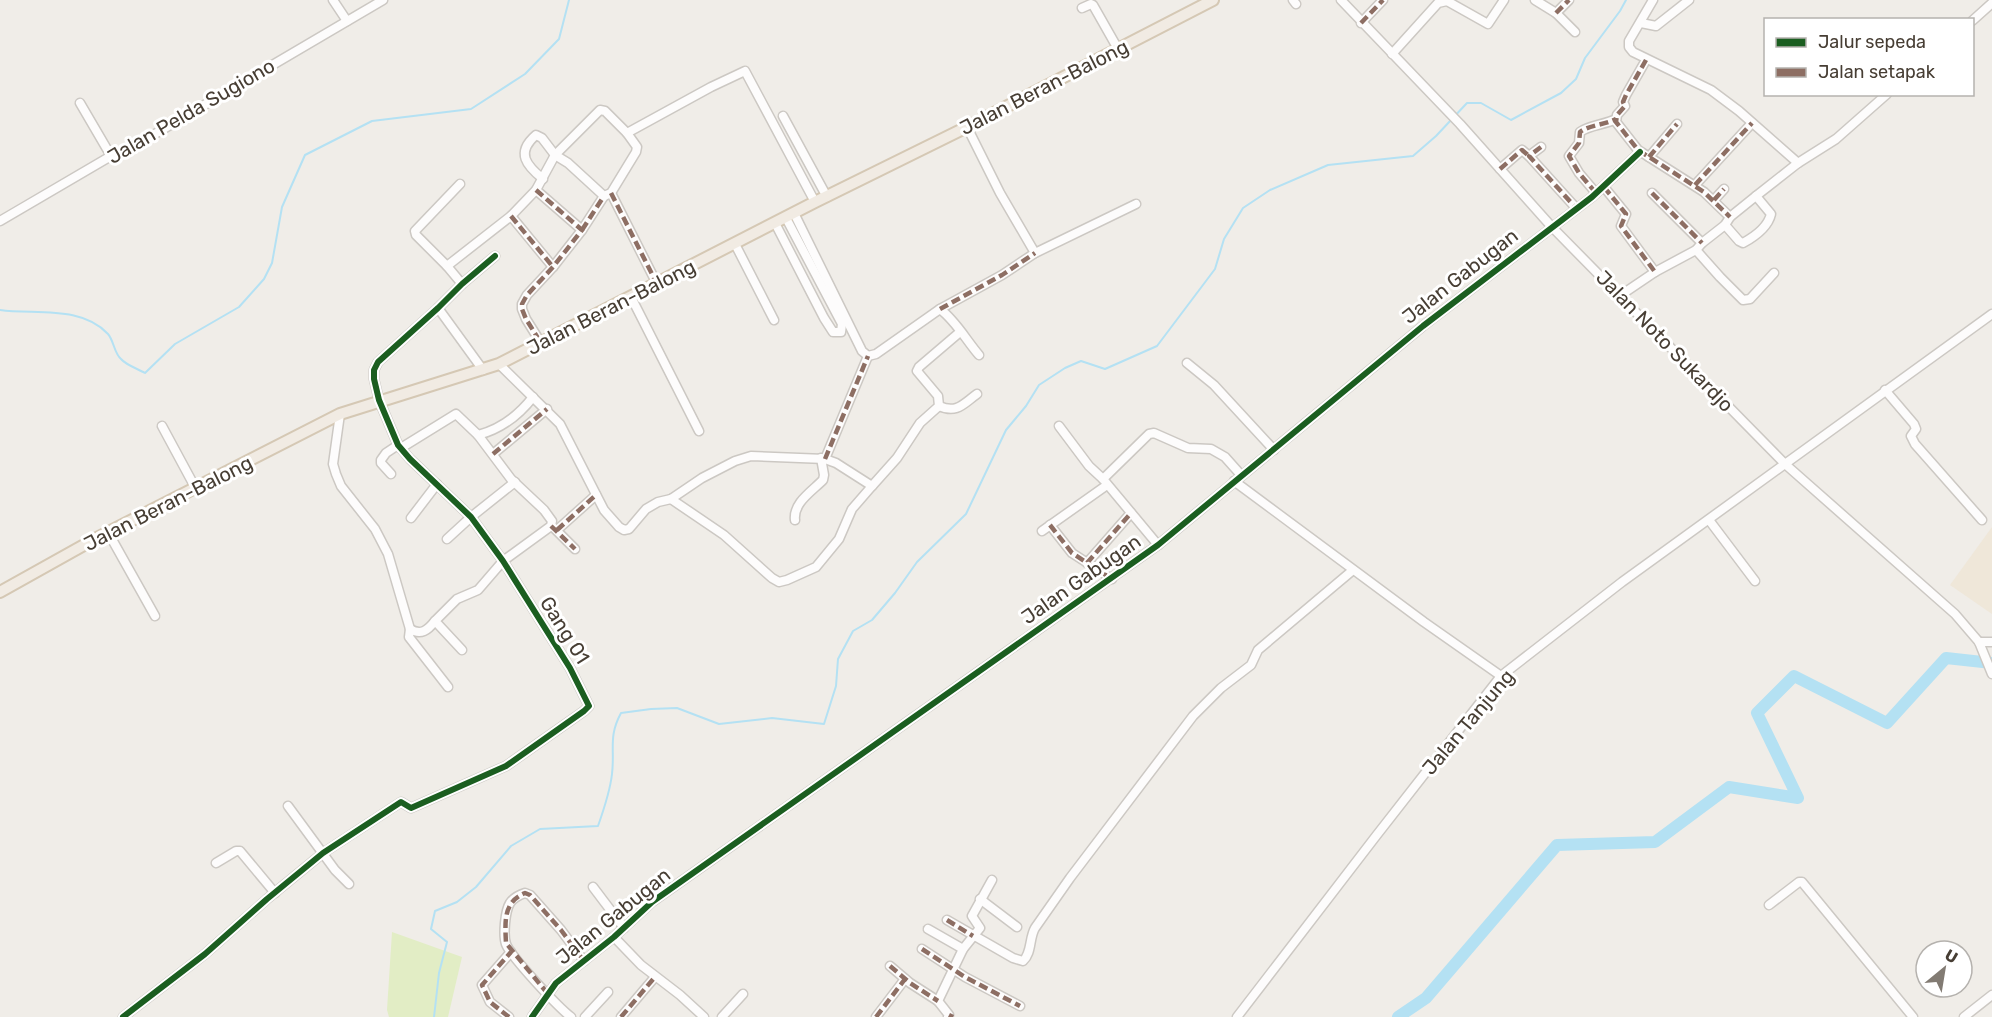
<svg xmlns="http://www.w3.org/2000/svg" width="1992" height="1017" viewBox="0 0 1992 1017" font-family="Rubik,sans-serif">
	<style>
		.education { fill: #efe7d9 }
		.green { fill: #e2edc5 }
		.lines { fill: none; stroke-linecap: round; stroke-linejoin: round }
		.stream { stroke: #b4e1f3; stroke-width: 2 }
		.river { stroke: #b4e1f3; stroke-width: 12 }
		.minor-casing { stroke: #ccc8c3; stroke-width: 11 }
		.major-casing { stroke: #d5c8b4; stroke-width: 14 }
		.minor { stroke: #fdfcfc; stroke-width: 8 }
		.major { stroke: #f1ebe3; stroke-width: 10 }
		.quiet { stroke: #8d6e63; stroke-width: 4.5; stroke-dasharray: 9 4.5; stroke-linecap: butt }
		.cycleway-casing { stroke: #fff; stroke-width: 10 }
		.cycleway { stroke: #1b5e20; stroke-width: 6 }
		.labels { text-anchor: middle; stroke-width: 6; stroke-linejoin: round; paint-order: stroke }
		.street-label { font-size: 20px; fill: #473e34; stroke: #fff }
	</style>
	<rect width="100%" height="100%" fill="#f0ede8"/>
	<path class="education" d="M 1992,527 L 1992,614 L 1950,585 Z"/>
	<path class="green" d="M 392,932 L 462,957 L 448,1017 L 389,1017 L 387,1010 Z"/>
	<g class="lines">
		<g class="stream">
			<path d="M 0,310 C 35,315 81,305 108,334 C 114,341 114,353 121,359 C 126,365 138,369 145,373 L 175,344 L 239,307 L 264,279 L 272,263 L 282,207 L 305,155 L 372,121 L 471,109 L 525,74 L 559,39 L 569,0"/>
			<path d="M 434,1017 L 439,973 L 447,942 L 431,929 L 435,911 L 457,902 L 476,887 L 511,846 L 540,829 L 598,826 C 604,809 610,792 612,774 C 615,749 608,737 621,713 L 651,709 L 677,708 L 719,724 L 772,718 L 824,724 L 836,686 L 838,659 L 853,631 L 872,620 L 895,593 L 917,562 L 966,514 L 1006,430 L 1026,406 L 1039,385 L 1065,368 L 1081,361 L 1105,369 L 1157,346 L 1215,269 L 1224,239 L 1243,208 L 1270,190 L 1328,165 L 1413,156 L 1436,136 L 1467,103 L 1481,103 L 1511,120 L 1561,93 L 1576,79 L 1585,58 L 1620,11 L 1626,0"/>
		</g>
		<path class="river" d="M 1398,1017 L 1426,998 L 1557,845 L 1655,842 L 1729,787 L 1798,798 L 1757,713 L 1794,676 L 1887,723 L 1946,658 L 1992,663"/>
		<g class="minor-casing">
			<g id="minor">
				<path d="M 333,0 L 347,21"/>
				<path d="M 1293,0 L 1296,4"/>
				<path d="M 1341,0 L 1460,124 L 1551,226 L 1785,464 L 1955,614 L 1979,642 L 1992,674"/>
				<path d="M 1535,0 L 1556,13 L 1575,32"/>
				<path d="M 1653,0 L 1629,41 L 1629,47 L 1633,52 L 1711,90 L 1739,111 L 1798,163"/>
				<path d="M 1082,8 L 1091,4 L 1093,5 L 1118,49"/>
				<path d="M 1556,13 L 1569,0"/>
				<path d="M 1972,21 L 1992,3"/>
				<path d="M 1361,23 L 1383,0"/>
				<path d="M 1641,23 L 1656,26 L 1689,0"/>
				<path d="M 1392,54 L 1438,3 L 1447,1 L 1488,24 L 1504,0"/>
				<path d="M 1646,60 L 1626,95 L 1623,102 L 1625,106 L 1617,115 L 1616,122 L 1638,150 L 1704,192 L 1730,217"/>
				<path d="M 80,103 L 111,156"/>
				<path d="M 783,116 L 827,197"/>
				<path d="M 967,127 L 1000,193 L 1035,253 L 1136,204"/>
				<path d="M 1541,147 L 1529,156 L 1576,208"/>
				<path d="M 1649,157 L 1677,124"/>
				<path d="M 1500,169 L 1522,150 L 1529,156"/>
				<path d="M 543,179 C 527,166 515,153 536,135 L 542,138 L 555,155 L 568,163 L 604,196 L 611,193 L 636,152 L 637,147 L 627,133"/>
				<path d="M 1695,185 L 1752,123"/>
				<path d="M 1604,187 L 1626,214 L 1621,226 L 1655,272"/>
				<path d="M 536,190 L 582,230 L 553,267 L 527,295 L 522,304 L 522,309 L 526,319 L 541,343"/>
				<path d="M 611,193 L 657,284"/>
				<path d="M 1596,193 L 1579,173 L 1569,156 L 1579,143 L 1580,132 C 1589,125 1604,125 1616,119"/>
				<path d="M 1652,193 L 1702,243"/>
				<path d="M 1714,200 L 1724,189"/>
				<path d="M 794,213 L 862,351 L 868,356"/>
				<path d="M 511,216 L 553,267"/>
				<path d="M 0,221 L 111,156 L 143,141 L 383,0"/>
				<path d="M 775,223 L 824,318 L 833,332 L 841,332 L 842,324 L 786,218"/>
				<path d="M 1725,225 L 1739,241 L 1743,243 C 1754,237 1768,227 1771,214 L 1756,196"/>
				<path d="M 582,230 L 604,196"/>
				<path d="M 735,244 L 774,320"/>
				<path d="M 1696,250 L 1720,277 L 1743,300 L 1750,299 L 1774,273"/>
				<path d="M 447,266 L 416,235 L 415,231 L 460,184"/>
				<path d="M 462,284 L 447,266 L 511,216 L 536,190 L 555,155 L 600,110 L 605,111 L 627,133 L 711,87 L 745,71 L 815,202"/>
				<path d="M 1621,295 L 1655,272 L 1696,250 L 1702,243 L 1725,225 L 1730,217 L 1756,196 L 1798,163 L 1836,139 L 1887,94"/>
				<path d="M 631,297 L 699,431"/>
				<path d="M 438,308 L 483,370"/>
				<path d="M 940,309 L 1002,275 L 1035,253"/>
				<path d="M 868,356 L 876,354 L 940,309 C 956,321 966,340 979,355"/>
				<path d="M 1187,363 L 1214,385 L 1274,450"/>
				<path d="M 499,364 L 560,424 L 604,510 L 619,527 L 624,530 L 629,529 L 646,509 L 658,502 L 671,499 L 702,478 L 735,461 L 751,456 L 825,459 L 836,463 L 872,486 L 897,458 L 920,423 L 939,406 L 938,396 L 917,371 L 919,367 L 960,332"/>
				<path d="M 1885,390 L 1914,424 L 1916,429 L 1911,436 L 1915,444 L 1982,520"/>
				<path d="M 939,406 C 957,414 963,404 977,394"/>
				<path d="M 340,414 L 333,464 L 336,474 L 341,486 L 375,529 L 388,554 L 410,629 L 409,637 L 448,687"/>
				<path d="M 162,426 L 196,489"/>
				<path d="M 1059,426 L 1089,466 L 1103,479"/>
				<path d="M 401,448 L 456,414 L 478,435 C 501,429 519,415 533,397"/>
				<path d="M 493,454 L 547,409"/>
				<path d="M 825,459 L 868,356"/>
				<path d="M 391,474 L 381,463 L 381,460 L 386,453 L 398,445"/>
				<path d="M 1234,481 L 1424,622 L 1501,676"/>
				<path d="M 671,499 L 724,535 L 772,578 L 779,582 L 787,580 L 816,567 L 839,539 L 852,509 L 872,486"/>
				<path d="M 411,518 L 437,484"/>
				<path d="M 795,520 C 793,503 811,492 823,480 L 824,475 L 821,458"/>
				<path d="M 1709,520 L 1755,581"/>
				<path d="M 1050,525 L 1072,553 L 1112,579"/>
				<path d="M 554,528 L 575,549"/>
				<path d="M 557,530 L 596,495"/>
				<path d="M 1042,531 L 1107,485"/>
				<path d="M 109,534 L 155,616"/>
				<path d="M 447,539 L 471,517 L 515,482"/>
				<path d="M 1158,545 L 1103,479 L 1149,434 L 1154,433 L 1188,448 L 1211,449 L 1225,457 L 1241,475"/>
				<path d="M 1087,563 L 1131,513"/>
				<path d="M 410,629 C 421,636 428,630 435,621"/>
				<path d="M 1979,642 L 1992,642"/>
				<path d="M 462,650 L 435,621 L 457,599 L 478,590 L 503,561 L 551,526 L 552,521 L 544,510 L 511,479 L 478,435"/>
				<path d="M 288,806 L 335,870 L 349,884"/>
				<path d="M 216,863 L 236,851 L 240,851 L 275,893"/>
				<path d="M 593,887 L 624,928"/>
				<path d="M 980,899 L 1017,927"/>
				<path d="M 1769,905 L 1799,882 L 1802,882 L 1913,1017"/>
				<path d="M 947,920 L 1013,958 L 1023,961 C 1032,953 1029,938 1035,928 L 1070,878 L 1193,716 L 1221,688 L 1251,665 L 1258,650 L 1353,570"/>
				<path d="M 928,929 L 963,949"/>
				<path d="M 614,937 L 641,965 L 680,995 L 704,1017"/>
				<path d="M 922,949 L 965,977 L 1020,1006"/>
				<path d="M 890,966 L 910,983 L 938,1001"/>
				<path d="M 123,1017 L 205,954 L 267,899 L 323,853 L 401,802 L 411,808 L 506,766 L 584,711 L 589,706 L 570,668 L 503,561 L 471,517 L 410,459 L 398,445 L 379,400 L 374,379 L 374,370 L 378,362 L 438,308 L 462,284 L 495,256"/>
				<path d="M 509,1017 L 490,1002 L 482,985 L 511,952"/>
				<path d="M 532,1017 L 556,983 L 614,937 L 652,902 L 1158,545 L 1423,326 L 1592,197 L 1640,152"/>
				<path d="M 571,1017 C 558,1007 511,957 506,944 C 503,935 505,911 510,903 C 514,897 519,895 525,893 L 530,895 L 561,930 L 584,961"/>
				<path d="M 585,1017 L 608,992"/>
				<path d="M 621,1017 L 655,977"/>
				<path d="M 722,1017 L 743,994"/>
				<path d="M 876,1017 L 905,979"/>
				<path d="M 948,1017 L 949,1015 L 938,1001 L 963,949 L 980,928 L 972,916 L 992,880"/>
				<path d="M 1237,1017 L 1376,836 L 1501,676 L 1622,582 L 1992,314"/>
				<path d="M 1964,1017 L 1992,995"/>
			</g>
		</g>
		<g class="major-casing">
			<path id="major" d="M 0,592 L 93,540 L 340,414 L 499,364 L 815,202 L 967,127 L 1213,0"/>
		</g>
		<use href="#minor" class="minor"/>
		<use href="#major" class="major"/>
		<g class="quiet">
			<path d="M 1556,13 L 1569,0"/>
			<path d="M 1361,23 L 1383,0"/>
			<path d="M 1646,60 L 1626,95 L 1623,102 L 1625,106 L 1617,115 L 1616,122 L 1638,150 L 1704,192 L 1730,217"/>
			<path d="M 1541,147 L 1529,156 L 1576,208"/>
			<path d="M 1649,157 L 1677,124"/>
			<path d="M 1500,169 L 1522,150 L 1529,156"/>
			<path d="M 1695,185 L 1752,123"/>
			<path d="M 1604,187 L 1626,214 L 1621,226 L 1655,272"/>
			<path d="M 536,190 L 582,230 L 553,267 L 527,295 L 522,304 L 522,309 L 526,319 L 541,343"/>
			<path d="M 611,193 L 657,284"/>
			<path d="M 1596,193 L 1579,173 L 1569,156 L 1579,143 L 1580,132 C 1589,125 1604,125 1616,119"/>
			<path d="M 1652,193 L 1702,243"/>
			<path d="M 1714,200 L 1724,189"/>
			<path d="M 511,216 L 553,267"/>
			<path d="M 582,230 L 604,196"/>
			<path d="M 940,309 L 1002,275 L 1035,253"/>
			<path d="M 493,454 L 547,409"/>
			<path d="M 825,459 L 868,356"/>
			<path d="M 1050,525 L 1072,553 L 1112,579"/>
			<path d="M 551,526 L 575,549"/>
			<path d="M 557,530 L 596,495"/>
			<path d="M 1087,563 L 1131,513"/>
			<path d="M 947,920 L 973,936"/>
			<path d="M 922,949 L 965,977 L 1020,1006"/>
			<path d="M 890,966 L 910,983 L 938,1001"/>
			<path d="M 548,994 L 506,943 C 505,922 503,902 525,893 L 530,895 L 561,930 L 584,961"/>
			<path d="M 949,1015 L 953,1017"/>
			<path d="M 509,1017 L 490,1002 L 482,985 L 511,952"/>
			<path d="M 621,1017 L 655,977"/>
			<path d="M 876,1017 L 905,979"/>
		</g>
		<g class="cycleway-casing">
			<g id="cycleway">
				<path d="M 123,1017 L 205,954 L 267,899 L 323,853 L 401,802 L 411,808 L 506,766 L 584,711 L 589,706 L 570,668 L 503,561 L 471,517 L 410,459 L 398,445 L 379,400 L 374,379 L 374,370 L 378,362 L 438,308 L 462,284 L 495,256"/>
				<path d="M 532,1017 L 556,983 L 614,937 L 652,902 L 1158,545 L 1423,326 L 1592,197 L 1640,152"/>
			</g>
		</g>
		<use href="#cycleway" class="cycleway"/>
	</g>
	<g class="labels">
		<g class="street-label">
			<text transform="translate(1044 87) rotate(-27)" y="7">Jalan Beran-Balong</text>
			<text transform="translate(191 111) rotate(-30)" y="7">Jalan Pelda Sugiono</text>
			<text transform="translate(1460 276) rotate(-38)" y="7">Jalan Gabugan</text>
			<text transform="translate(611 307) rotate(-27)" y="7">Jalan Beran-Balong</text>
			<text transform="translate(1665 341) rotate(46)" y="7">Jalan Noto Sukardjo</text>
			<text transform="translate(168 503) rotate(-27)" y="7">Jalan Beran-Balong</text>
			<text transform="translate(1081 579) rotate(-35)" y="7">Jalan Gabugan</text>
			<text transform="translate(565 630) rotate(58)" y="7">Gang 01</text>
			<text transform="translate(1468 722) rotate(-50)" y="7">Jalan Tanjung</text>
			<text transform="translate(613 916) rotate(-39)" y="7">Jalan Gabugan</text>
		</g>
	</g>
	<rect x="1764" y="18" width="210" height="78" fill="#ffffff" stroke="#b5b2ae" stroke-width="1.5"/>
	<rect x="1776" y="38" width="30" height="9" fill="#1b5e20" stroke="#b5b2ae" stroke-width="1.5"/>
	<text x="1818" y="48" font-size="18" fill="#473e34">Jalur sepeda</text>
	<rect x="1776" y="68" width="30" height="9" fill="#8d6e63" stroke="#b5b2ae" stroke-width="1.5"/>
	<text x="1818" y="78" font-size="18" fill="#473e34">Jalan setapak</text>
	<g transform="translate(1944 969) rotate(30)"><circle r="28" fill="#ffffff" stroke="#b5b2ae" stroke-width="1.5"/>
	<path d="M0-4.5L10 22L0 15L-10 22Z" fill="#827b73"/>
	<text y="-9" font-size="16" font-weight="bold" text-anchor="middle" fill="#473e34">U</text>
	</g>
</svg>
